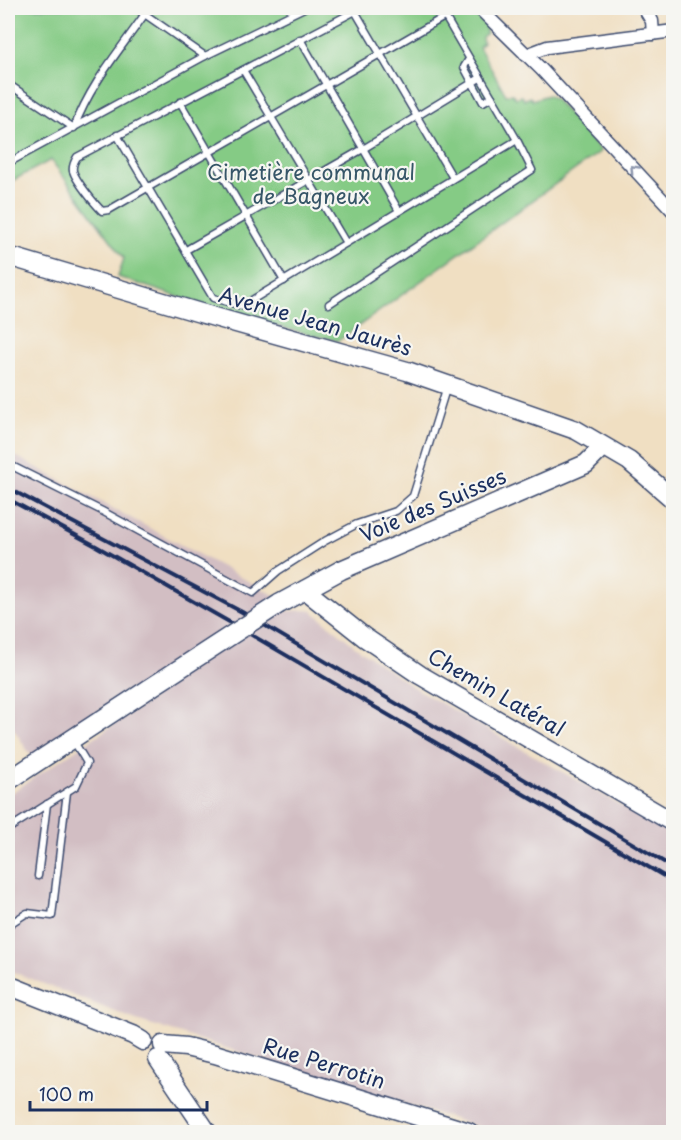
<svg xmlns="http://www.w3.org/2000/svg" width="681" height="1140" viewBox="0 0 681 1140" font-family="'Playpen Sans',sans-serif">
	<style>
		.industrial { fill: #d2bec3 }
		.green { fill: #85cb85; stroke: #507d72; stroke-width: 1.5 }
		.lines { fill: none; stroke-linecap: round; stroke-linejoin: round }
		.lane-casing { stroke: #3b496d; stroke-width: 9 }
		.street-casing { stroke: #3b496d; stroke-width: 15 }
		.secondary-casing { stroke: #3b496d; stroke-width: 21 }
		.lane { stroke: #fff; stroke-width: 6 }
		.street { stroke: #fff; stroke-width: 12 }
		.secondary { stroke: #fff; stroke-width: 18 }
		.rail { stroke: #1b2f5e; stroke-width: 4 }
		.secondary-bridge-casing { stroke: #3b496d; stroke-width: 21; stroke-linecap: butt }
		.secondary-bridge { stroke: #fff; stroke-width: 18 }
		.oneway { stroke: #8d97ae }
		.labels { text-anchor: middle; stroke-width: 4.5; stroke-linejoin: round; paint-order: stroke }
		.park-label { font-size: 21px; fill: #365668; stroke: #f6f6f2 }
		.street-label { font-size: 21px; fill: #1b2f5e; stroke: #f6f6f2 }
	</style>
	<rect width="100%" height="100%" fill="#f6f6f2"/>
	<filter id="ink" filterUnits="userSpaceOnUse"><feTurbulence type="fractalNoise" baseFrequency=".0167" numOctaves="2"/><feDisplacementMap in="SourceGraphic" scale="12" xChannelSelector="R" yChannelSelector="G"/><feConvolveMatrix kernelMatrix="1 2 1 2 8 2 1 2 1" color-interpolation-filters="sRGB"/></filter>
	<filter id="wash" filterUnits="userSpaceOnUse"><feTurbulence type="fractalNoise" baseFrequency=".008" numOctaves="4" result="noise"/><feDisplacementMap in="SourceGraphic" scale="24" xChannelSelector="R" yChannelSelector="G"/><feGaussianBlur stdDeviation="1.35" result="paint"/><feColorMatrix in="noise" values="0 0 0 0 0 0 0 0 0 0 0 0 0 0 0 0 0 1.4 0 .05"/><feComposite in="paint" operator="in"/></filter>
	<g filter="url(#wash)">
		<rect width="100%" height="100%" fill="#f0dfc2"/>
		<path class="industrial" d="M 8,452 L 274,595 L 286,611 L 311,610 L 356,647 L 413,687 L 673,835 L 673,1132 L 572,1132 L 535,1129 L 534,1132 L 496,1132 L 136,1020 L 8,970 L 8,795 L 155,697 L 130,690 L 31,756 L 8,720 Z"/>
		<path class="green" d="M 8,8 L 470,8 L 488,28 L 485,30 L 487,33 L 482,37 L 483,43 L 479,47 L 506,95 L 512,94 L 516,98 L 522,96 L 524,100 L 530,97 L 532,100 L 548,95 L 555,99 L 601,151 L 338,341 L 239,317 L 118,277 L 124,258 L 51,160 L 8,183 Z"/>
	</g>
	<g filter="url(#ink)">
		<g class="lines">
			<g class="lane-casing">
				<g id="lane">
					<path d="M 136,8 L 205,56"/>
					<path d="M 361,8 L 77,157 C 74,162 72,166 73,171 C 76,181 94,203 102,211 L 109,210 L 446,16"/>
					<path d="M 355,11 L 453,178"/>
					<path d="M 300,39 L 399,211"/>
					<path d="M 469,59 L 464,67 L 483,102 L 492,97"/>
					<path d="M 243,70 L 346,243"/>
					<path d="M 8,84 L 74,128 C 91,82 122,48 149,8"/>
					<path d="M 180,102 L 284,281"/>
					<path d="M 117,135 L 213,298 L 242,306 L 517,140"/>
					<path d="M 8,163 L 205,56 L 304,8"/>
					<path d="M 186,250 L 363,149 L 480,78"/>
					<path d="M 329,304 L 532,170 L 517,140 L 440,8"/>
					<path d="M 8,464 L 102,511 L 253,593 L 278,571 L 325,541 L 357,524 L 396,511 L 413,496 L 447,386"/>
					<path d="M 8,829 L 76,786 L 87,763 L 73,740"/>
					<path d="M 38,876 L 47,804"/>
					<path d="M 8,925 L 27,913 L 52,916 L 67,792"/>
				</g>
			</g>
			<g class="street-casing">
				<g id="street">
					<path d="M 479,8 L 541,69 L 674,212"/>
					<path d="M 644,8 L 652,21 L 653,34"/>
					<path d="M 526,55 L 547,47 L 674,31"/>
				</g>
			</g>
			<g class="secondary-casing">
				<g id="secondary">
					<path d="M 8,256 L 197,312 L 407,371 L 576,430 L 629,461 L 674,500"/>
					<path d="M 305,590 L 364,637 L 420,675 L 674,823"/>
					<path d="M 279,604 L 341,570 L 586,464 L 603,447"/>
					<path d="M 8,781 L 150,688"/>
					<path d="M 8,985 L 133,1035 L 143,1041"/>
					<path d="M 163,1045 L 186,1047 L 215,1054 L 469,1132"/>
					<path d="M 158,1059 L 207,1132"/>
				</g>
			</g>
			<use href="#lane" class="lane"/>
			<use href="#street" class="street"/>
			<use href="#secondary" class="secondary"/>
			<g class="rail">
				<path d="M 8,488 L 242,612 L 674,868"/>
				<path d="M 8,499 L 96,546 L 238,627 L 674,882"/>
			</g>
			<g class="secondary-bridge-casing">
				<path id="secondary-bridge" d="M 150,688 L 279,604"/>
			</g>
			<use href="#secondary-bridge" class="secondary-bridge"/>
		</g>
		<defs><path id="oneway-chevron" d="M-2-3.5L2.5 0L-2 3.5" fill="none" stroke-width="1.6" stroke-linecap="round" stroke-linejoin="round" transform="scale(1.5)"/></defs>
		<use class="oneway" href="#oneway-chevron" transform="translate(634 169) rotate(-133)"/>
	</g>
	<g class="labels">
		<g class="park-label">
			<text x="311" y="180">Cimetière communal<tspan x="311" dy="24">de Bagneux</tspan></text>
		</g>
		<g class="street-label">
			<text transform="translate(315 322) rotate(16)" y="7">Avenue Jean Jaurès</text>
			<text transform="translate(433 506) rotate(-23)" y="7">Voie des Suisses</text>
			<text transform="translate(496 693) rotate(30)" y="7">Chemin Latéral</text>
			<text transform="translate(324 1064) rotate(17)" y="7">Rue Perrotin</text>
		</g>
	</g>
	<rect width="681" height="1140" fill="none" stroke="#f6f6f2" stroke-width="30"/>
	<path d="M30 1101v9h177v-9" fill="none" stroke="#1b2f5e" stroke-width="3"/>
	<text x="39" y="1101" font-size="18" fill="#1b2f5e" stroke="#f6f6f2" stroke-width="4.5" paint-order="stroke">100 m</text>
</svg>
